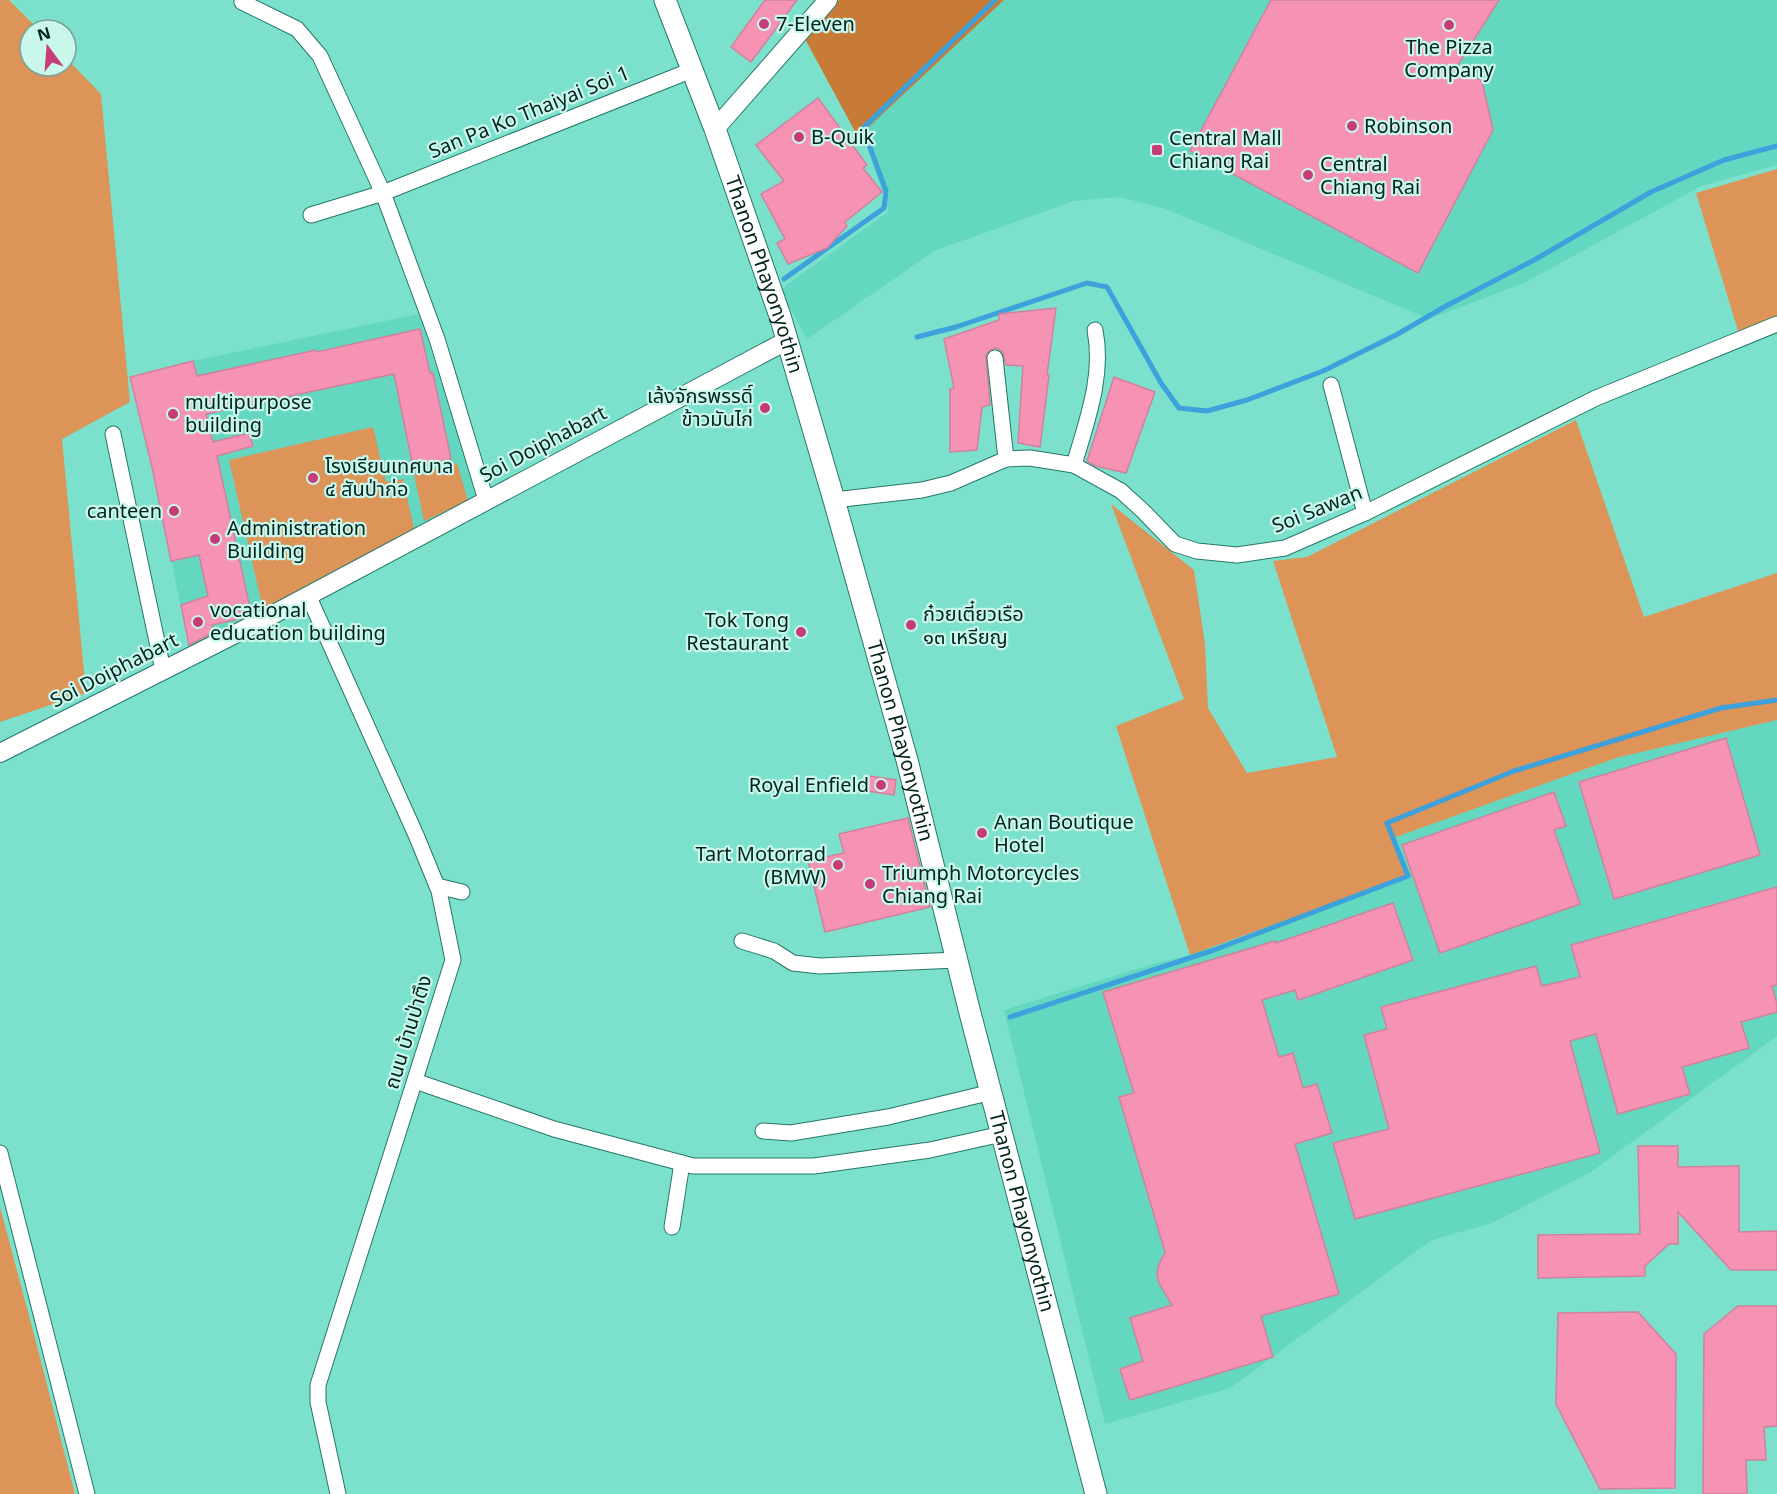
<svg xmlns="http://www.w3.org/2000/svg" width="1777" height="1494" viewBox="0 0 1777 1494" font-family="'Noto Sans','Noto Sans Thai',sans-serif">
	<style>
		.built { fill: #64d7c0 }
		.green { fill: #dc9459 }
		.forest { fill: #c87b37 }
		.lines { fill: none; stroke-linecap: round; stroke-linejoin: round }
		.stream { stroke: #3da1dc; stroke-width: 5 }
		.building { fill: #f692b4; stroke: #d0829c; stroke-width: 1.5 }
		.minor-casing { stroke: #267768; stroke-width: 17 }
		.tertiary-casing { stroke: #267768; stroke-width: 20 }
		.secondary-casing { stroke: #267768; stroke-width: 23 }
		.minor { stroke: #fff; stroke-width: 15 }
		.tertiary { stroke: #fff; stroke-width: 18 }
		.secondary { stroke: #fff; stroke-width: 21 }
		.poi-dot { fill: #c53c76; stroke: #c9f7ec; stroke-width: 2 }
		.labels { text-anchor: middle; stroke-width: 4.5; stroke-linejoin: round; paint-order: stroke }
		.poi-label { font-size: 20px; fill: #02231d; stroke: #c9f7ec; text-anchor: start }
		.street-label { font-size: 20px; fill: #02231d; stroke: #c9f7ec }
	</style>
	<rect width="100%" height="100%" fill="#7ce1cc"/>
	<g class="built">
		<path d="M 1004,0 L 1777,0 L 1777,165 L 1701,186 L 1524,283 L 1429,319 L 1166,209 L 1119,197 L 1074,201 L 936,250 L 807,339 L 780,290 L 889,211 L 862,133 Z"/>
		<path d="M 419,314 L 476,489 L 472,508 L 191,656 L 152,467 L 130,377 L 193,361 Z"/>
		<path d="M 1777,720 L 1777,1036 L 1591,1172 L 1492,1223 L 1432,1240 L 1230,1388 L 1105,1424 L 1004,1010 L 1153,964 L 1190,955 L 1407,876 L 1393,838 L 1616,758 Z"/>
	</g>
	<g class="green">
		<path d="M 0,0 L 9,0 L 39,30 L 30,30 L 30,66 L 66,66 L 66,58 L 101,94 L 130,402 L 62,439 L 86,693 L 0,722 Z"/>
		<path d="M 1777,169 L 1777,319 L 1739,334 L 1696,193 Z"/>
		<path d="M 1576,420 L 1644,617 L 1777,573 L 1777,720 L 1616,758 L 1393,838 L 1408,876 L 1190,955 L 1116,726 L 1184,699 L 1111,504 L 1194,570 L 1205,644 L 1208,708 L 1247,773 L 1337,757 L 1273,561 L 1307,557 Z"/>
		<path d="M 373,427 L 386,482 L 403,479 L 416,537 L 265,618 L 229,460 Z"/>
		<path d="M 457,463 L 468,501 L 424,521 L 414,474 Z"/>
		<path d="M 0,1207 L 36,1342 L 75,1494 L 0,1494 Z"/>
	</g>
	<path class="forest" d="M 839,0 L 1004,0 L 858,137 L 805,39 Z"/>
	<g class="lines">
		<g class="stream">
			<path d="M 784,279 L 884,208 L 886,191 L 863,128 L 995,0"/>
			<path d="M 917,337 L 956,327 L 1087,283 L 1107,287 L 1161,383 L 1179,408 L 1207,411 L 1247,400 L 1323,371 L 1396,335 L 1446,306 L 1536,259 L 1651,192 L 1724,160 L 1777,146"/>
			<path d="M 1010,1017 L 1214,950 L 1408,876 L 1387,823 L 1514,771 L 1721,708 L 1777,700"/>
		</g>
	</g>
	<g class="building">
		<path d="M 765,0 L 797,0 L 751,62 L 731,47 Z"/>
		<path d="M 1271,0 L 1499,0 L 1456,68 L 1482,81 L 1493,130 L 1418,273 L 1190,151 Z"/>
		<path d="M 818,98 L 867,165 L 863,168 L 882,192 L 845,222 L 847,226 L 827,248 L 788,264 L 777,243 L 785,239 L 761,194 L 784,181 L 756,145 Z"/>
		<path d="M 1056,308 L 1047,375 L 1049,375 L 1040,447 L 1018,443 L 1023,366 L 1006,365 L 1003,353 L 999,349 L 995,348 L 989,351 L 986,355 L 990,405 L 982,407 L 977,450 L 950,452 L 950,389 L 954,388 L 944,339 L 999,320 L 999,314 Z"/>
		<path d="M 420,329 L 430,373 L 433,373 L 451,459 L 413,467 L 394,374 L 206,414 L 213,442 L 249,433 L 253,446 L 217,456 L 251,613 L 242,618 L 212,625 L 214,632 L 189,645 L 181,605 L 208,596 L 199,555 L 171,561 L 152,467 L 130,377 L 193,361 L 197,376 L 316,350 L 317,352 Z"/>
		<path d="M 1114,377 L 1155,392 L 1126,473 L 1096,466 L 1087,461 Z"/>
		<path d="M 1726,738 L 1760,855 L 1614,899 L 1579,782 Z"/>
		<path d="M 869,776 L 896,780 L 894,795 L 867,791 Z"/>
		<path d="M 1554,792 L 1566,826 L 1554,830 L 1580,904 L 1440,953 L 1402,845 Z"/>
		<path d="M 908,818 L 930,907 L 825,932 L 808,861 L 844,853 L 839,834 Z"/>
		<path d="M 1777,887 L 1777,985 L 1772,986 L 1777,1004 L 1777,1012 L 1741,1022 L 1749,1048 L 1682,1067 L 1690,1094 L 1618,1114 L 1596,1034 L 1570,1041 L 1600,1153 L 1355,1219 L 1333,1143 L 1389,1129 L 1364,1035 L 1387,1029 L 1381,1007 L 1536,966 L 1542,986 L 1580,977 L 1571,945 Z"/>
		<path d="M 1393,903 L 1413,960 L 1298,1000 L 1295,990 L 1262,1000 L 1279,1057 L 1293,1053 L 1303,1088 L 1317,1084 L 1332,1133 L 1295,1144 L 1339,1294 L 1261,1316 L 1273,1357 L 1130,1400 L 1120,1369 L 1143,1361 L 1130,1318 L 1172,1305 L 1159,1283 L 1157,1275 L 1158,1267 L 1165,1252 L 1119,1097 L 1134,1093 L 1103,992 L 1275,941 L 1276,943 Z"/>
		<path d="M 1638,1146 L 1678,1146 L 1678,1167 L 1739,1166 L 1739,1232 L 1777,1231 L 1777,1270 L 1731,1270 L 1678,1212 L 1678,1244 L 1669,1244 L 1645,1266 L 1645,1276 L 1538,1278 L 1538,1235 L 1640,1234 Z"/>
		<path d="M 1738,1306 L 1777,1306 L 1777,1426 L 1764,1427 L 1766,1460 L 1746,1460 L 1747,1494 L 1703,1494 L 1704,1334 Z"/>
		<path d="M 1638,1312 L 1676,1354 L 1675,1488 L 1600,1489 L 1556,1404 L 1558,1313 Z"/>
	</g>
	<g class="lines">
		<g class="minor-casing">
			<g id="minor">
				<path d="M 243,0 L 242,2 L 297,29 L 320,56 L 383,193 L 437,339 L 486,500"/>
				<path d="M 311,215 L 383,193 L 692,70"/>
				<path d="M 995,358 L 1006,459"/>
				<path d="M 1331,385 L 1365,513"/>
				<path d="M 113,434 L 163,670"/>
				<path d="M 1074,465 C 1087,420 1104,376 1095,330"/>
				<path d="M 834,500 L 922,490 L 951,483 L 1006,459 L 1030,458 L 1074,465 L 1121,491 L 1143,511 L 1175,544 L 1197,551 L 1237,555 L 1285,548 L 1365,513 L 1596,398 L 1777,324"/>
				<path d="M 308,595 L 416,835 L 439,891 L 453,960 L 318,1385 L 318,1402 L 338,1494"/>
				<path d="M 437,886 L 462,892"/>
				<path d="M 742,941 L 774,951 L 793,963 L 820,966 L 957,960"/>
				<path d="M 415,1081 L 554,1129 L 693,1166 L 814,1166 L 930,1150 L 1002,1134"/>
				<path d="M 763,1131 L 791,1133 L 888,1117 L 992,1092"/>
				<path d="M 0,1153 L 87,1494"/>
				<path d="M 672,1227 L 682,1163"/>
			</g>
		</g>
		<g class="tertiary-casing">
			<g id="tertiary">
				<path d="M 715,129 L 828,0"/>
				<path d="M 0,753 L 257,623 L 788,340"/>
			</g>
		</g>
		<g class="secondary-casing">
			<g id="secondary">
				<path id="s1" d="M 665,0 L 715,129 L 780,316 L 834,500 L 907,760 L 970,1013 L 1096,1494"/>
			</g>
		</g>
		<use href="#minor" class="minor"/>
		<use href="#tertiary" class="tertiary"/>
		<use href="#secondary" class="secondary"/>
	</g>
	<g class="poi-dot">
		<circle cx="764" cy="24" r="6"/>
		<circle cx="1449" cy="25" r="6"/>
		<circle cx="1352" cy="126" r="6"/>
		<circle cx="799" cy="137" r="6"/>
		<rect x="1151" y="144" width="12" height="12" rx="3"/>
		<circle cx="1308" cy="175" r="6"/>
		<circle cx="765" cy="408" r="6"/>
		<circle cx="173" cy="414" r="6"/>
		<circle cx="313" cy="478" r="6"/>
		<circle cx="174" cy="511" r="6"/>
		<circle cx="215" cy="539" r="6"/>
		<circle cx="198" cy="622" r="6"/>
		<circle cx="911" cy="625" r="6"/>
		<circle cx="801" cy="632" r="6"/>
		<circle cx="881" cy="785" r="6"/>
		<circle cx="982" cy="833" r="6"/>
		<circle cx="838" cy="865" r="6"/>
		<circle cx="870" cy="884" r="6"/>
	</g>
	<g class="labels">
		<g class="poi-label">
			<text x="776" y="31">7-Eleven</text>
			<text x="1449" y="54" text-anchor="middle">The Pizza<tspan x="1449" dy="23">Company</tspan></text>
			<text x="1364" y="133">Robinson</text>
			<text x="811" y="144">B-Quik</text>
			<text x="1169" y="145">Central Mall<tspan x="1169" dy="23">Chiang Rai</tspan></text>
			<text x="1320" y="171">Central<tspan x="1320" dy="23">Chiang Rai</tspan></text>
			<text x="753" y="403" text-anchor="end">เล้งจักรพรรดิ์<tspan x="753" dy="23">ข้าวมันไก่</tspan></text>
			<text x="185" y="409">multipurpose<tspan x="185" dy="23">building</tspan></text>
			<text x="325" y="473">โรงเรียนเทศบาล<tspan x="325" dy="23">๔ สันป่าก่อ</tspan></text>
			<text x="162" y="518" text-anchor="end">canteen</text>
			<text x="227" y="535">Administration<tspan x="227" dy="23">Building</tspan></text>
			<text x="210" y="617">vocational<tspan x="210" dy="23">education building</tspan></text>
			<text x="923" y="621">ก๋วยเตี๋ยวเรือ<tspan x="923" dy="23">๑๓ เหรียญ</tspan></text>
			<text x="789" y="627" text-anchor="end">Tok Tong<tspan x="789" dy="23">Restaurant</tspan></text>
			<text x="869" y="792" text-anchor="end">Royal Enfield</text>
			<text x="994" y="829">Anan Boutique<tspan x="994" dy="23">Hotel</tspan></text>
			<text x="826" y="861" text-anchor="end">Tart Motorrad<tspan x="826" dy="23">(BMW)</tspan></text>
			<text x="882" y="880">Triumph Motorcycles<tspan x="882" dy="23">Chiang Rai</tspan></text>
		</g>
		<g class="street-label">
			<text transform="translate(529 112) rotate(-22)" y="7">San Pa Ko Thaiyai Soi 1</text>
			<text dy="7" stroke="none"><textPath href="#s1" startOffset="292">Thanon Phayonyothin</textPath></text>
			<text transform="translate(543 444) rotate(-28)" y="7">Soi Doiphabart</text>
			<text transform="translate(1317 509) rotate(-22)" y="7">Soi Sawan</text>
			<text transform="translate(114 670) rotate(-27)" y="7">Soi Doiphabart</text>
			<text dy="7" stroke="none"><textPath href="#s1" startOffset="778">Thanon Phayonyothin</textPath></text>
			<text transform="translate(408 1032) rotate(-73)" y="7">ถนน บ้านป่าตึง</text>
			<text dy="7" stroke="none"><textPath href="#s1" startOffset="1264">Thanon Phayonyothin</textPath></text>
		</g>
	</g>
	<g transform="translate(48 48) rotate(344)"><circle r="28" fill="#c9f7ec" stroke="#79a299" stroke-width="1.5"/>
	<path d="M0-4.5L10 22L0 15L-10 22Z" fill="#c53c76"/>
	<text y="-9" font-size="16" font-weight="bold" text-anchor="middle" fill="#02231d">N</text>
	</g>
</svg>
